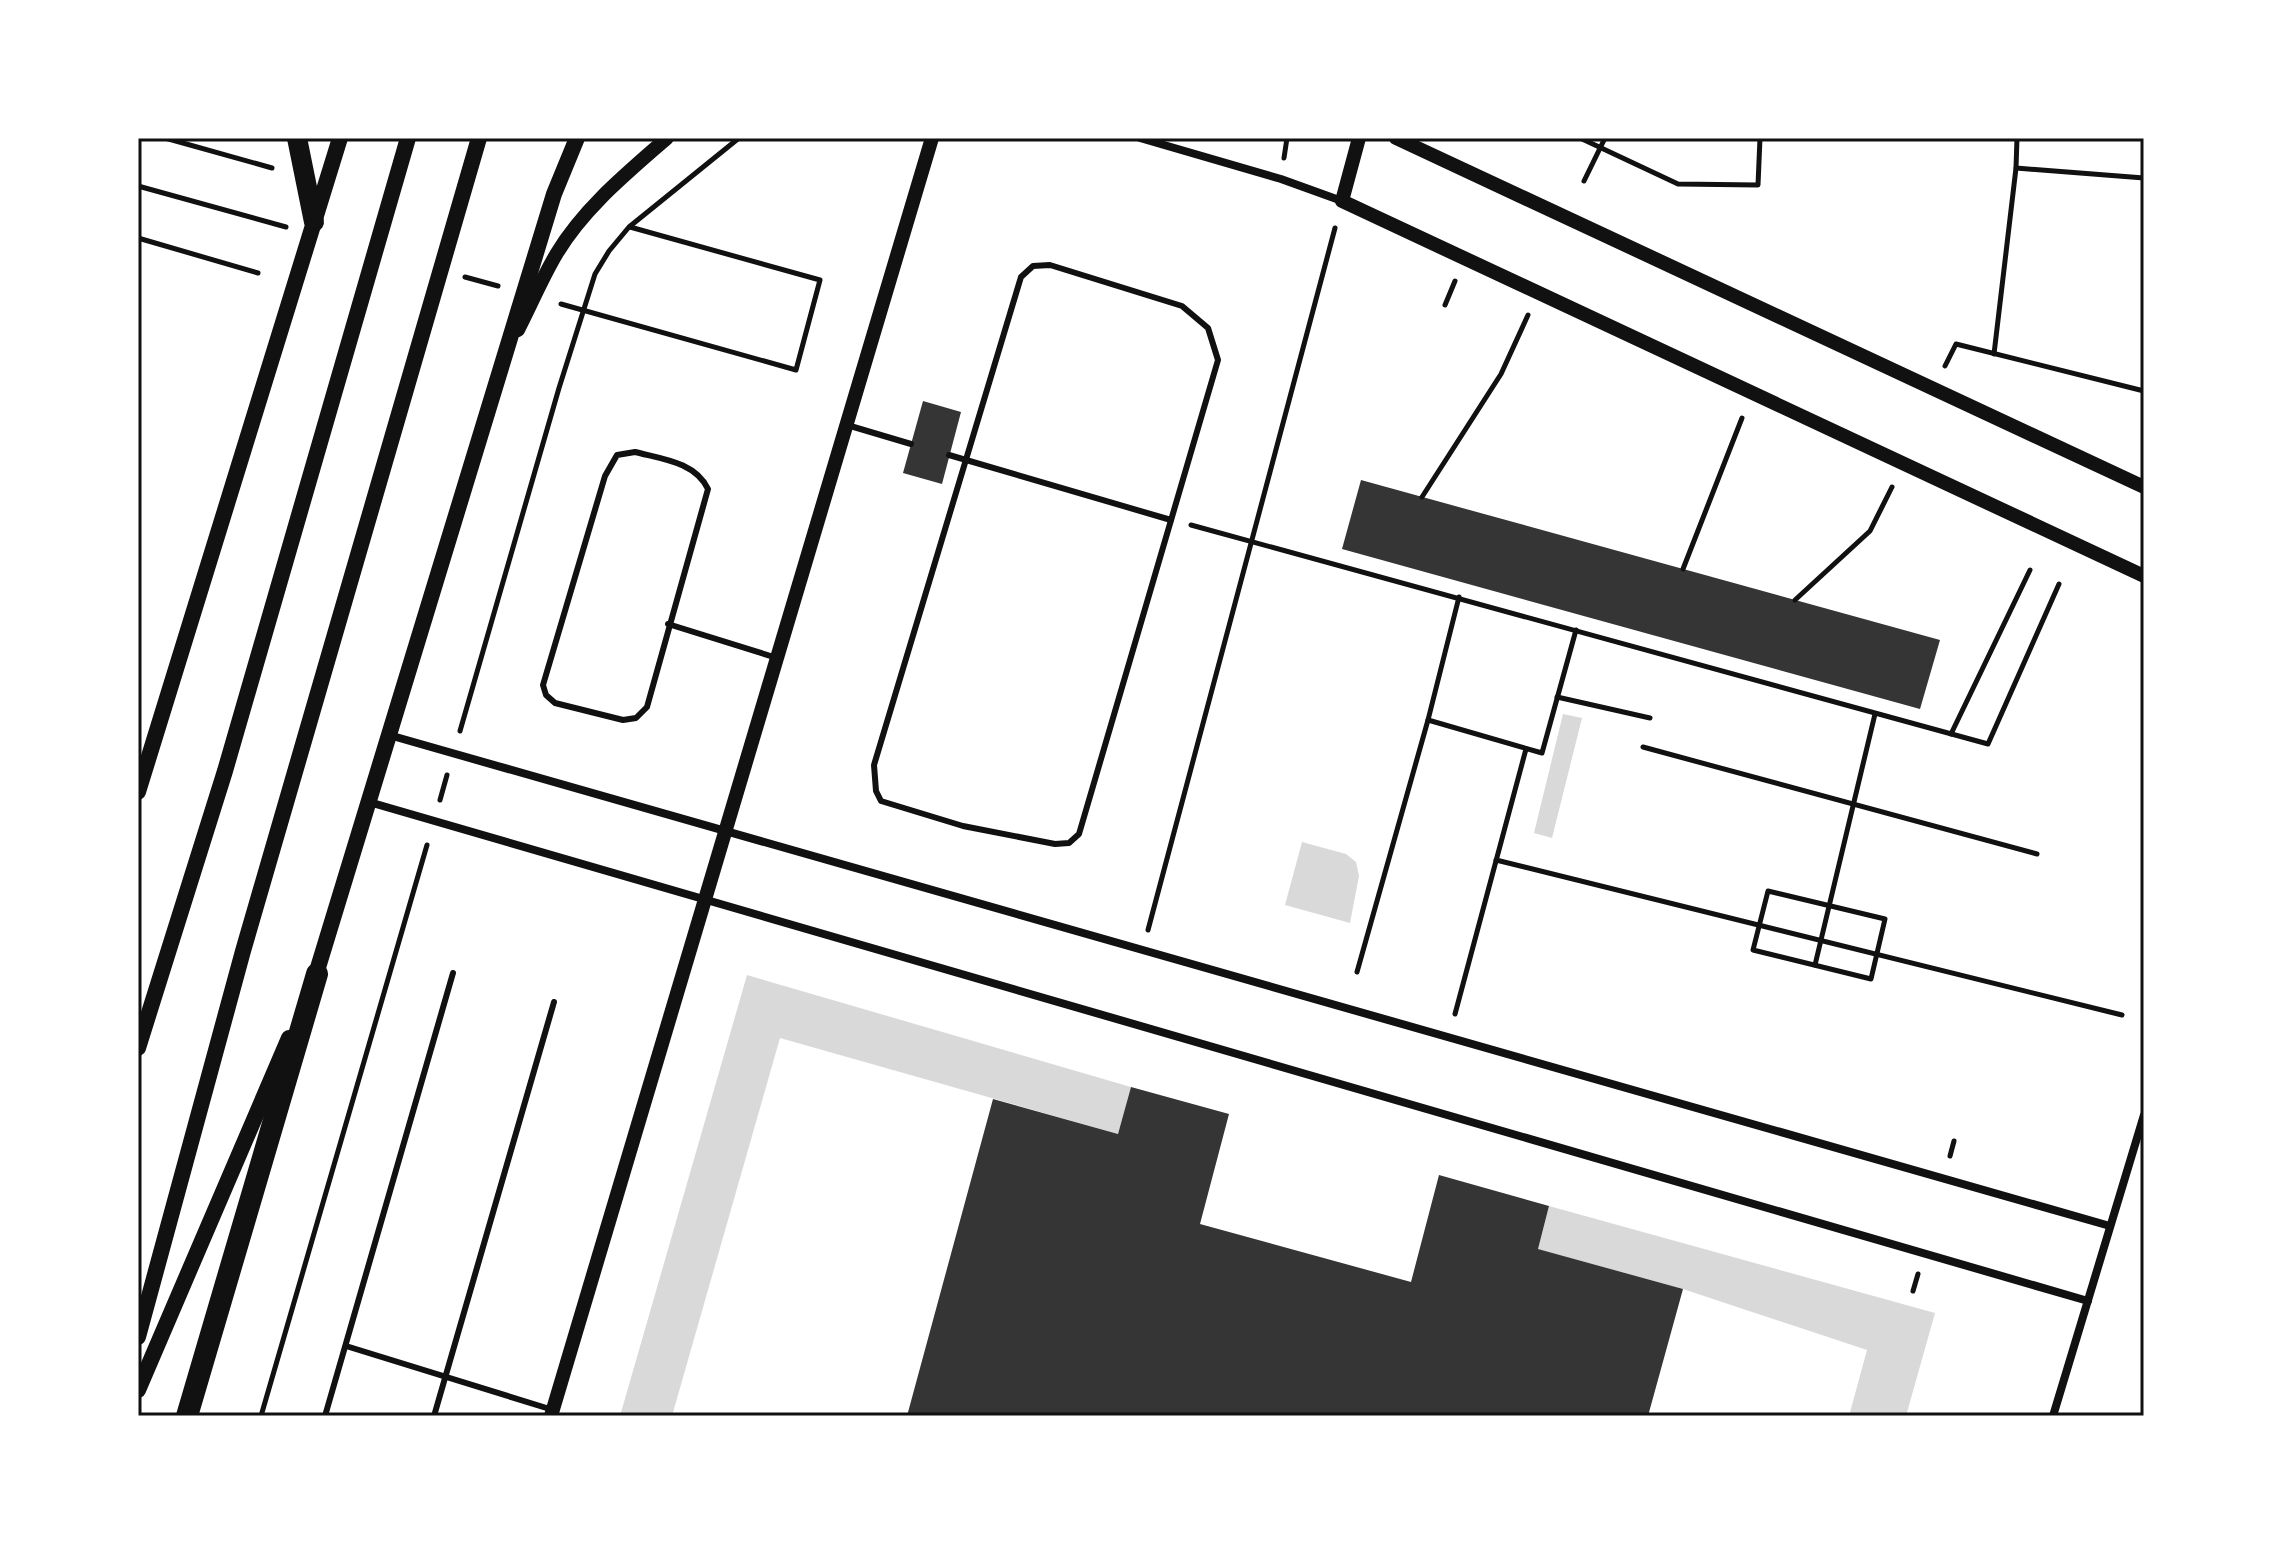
<svg xmlns="http://www.w3.org/2000/svg" width="2282" height="1554" viewBox="0 0 2282 1554" font-family="'Titillium Web',sans-serif">
	<style>
		.water { fill: #d9d9d9 }
		.building { fill: #353535 }
		.lines { fill: none; stroke-linecap: round; stroke-linejoin: round }
		.path { stroke: #111; stroke-width: 5 }
		.service { stroke: #111; stroke-width: 6 }
		.minor { stroke: #111; stroke-width: 8 }
		.tertiary { stroke: #111; stroke-width: 14 }
		.secondary { stroke: #111; stroke-width: 16 }
		.primary { stroke: #111; stroke-width: 20 }
		.trunk { stroke: #111; stroke-width: 22 }
		.neatline { fill: none; stroke: #111; stroke-width: 3 }
	</style>
	<rect width="100%" height="100%" fill="#fff"/>
	<g class="water">
		<path d="M 1563,714 L 1582,718 L 1552,838 L 1534,833 Z"/>
		<path d="M 1302,842 L 1346,854 L 1356,862 L 1359,876 L 1350,923 L 1285,905 Z"/>
		<path d="M 747,975 L 1131,1087 L 1118,1134 L 780,1038 L 672,1416 L 620,1416 Z"/>
		<path d="M 1549,1206 L 1935,1313 L 1906,1416 L 1849,1416 L 1867,1350 L 1683,1289 L 1538,1249 Z"/>
	</g>
	<g class="building">
		<path d="M 923,401 L 961,412 L 942,484 L 903,473 Z"/>
		<path d="M 1361,480 L 1940,640 L 1920,709 L 1342,549 Z"/>
		<path d="M 1131,1087 L 1229,1114 L 1200,1224 L 1411,1282 L 1439,1175 L 1549,1206 L 1538,1249 L 1683,1289 L 1648,1416 L 907,1416 L 993,1099 L 1118,1134 Z"/>
	</g>
	<g class="lines">
		<g class="path">
			<path d="M 165,138 L 272,168"/>
			<path d="M 1580,138 L 1678,184 L 1758,185 L 1760,138"/>
			<path d="M 2017,138 L 2016,168 L 2144,178"/>
			<path d="M 1284,158 L 1287,138"/>
			<path d="M 1584,181 L 1605,138"/>
			<path d="M 138,186 L 286,227"/>
			<path d="M 138,238 L 258,273"/>
			<path d="M 465,277 L 498,286"/>
			<path d="M 561,304 L 796,370 L 820,280 L 630,227"/>
			<path d="M 1445,305 L 1455,281"/>
			<path d="M 1994,354 L 2016,168"/>
			<path d="M 1945,366 L 1956,344 L 2144,391"/>
			<path d="M 1422,497 L 1501,374 L 1528,315"/>
			<path d="M 1191,525 L 1988,744 L 2059,584"/>
			<path d="M 1683,569 L 1742,418"/>
			<path d="M 1459,597 L 1428,720 L 1542,753 L 1576,630"/>
			<path d="M 1795,600 L 1870,531 L 1892,487"/>
			<path d="M 1557,697 L 1650,718"/>
			<path d="M 460,731 L 559,388 L 595,274 L 609,251 L 629,227 L 739,138"/>
			<path d="M 1951,734 L 2030,570"/>
			<path d="M 1643,747 L 2037,854"/>
			<path d="M 440,800 L 447,775"/>
			<path d="M 1496,860 L 2122,1015"/>
			<path d="M 1768,891 L 1885,919 L 1871,979 L 1753,950 Z"/>
			<path d="M 1148,930 L 1335,228"/>
			<path d="M 1815,965 L 1875,714"/>
			<path d="M 1357,972 L 1428,720"/>
			<path d="M 1455,1014 L 1526,749"/>
			<path d="M 1950,1156 L 1954,1141"/>
			<path d="M 1913,1291 L 1918,1274"/>
			<path d="M 261,1416 L 427,845"/>
		</g>
		<g class="service">
			<path d="M 1050,265 L 1182,306 L 1208,328 L 1218,360 L 1079,834 L 1069,843 L 1055,844 L 963,826 L 881,801 L 876,791 L 874,765 L 1021,277 L 1033,266 Z"/>
			<path d="M 847,425 L 911,444"/>
			<path d="M 635,452 C 662,459 695,462 708,489 L 647,707 L 636,718 L 623,720 L 555,703 L 546,695 L 543,685 L 605,476 L 617,455 Z"/>
			<path d="M 949,455 L 1171,520"/>
			<path d="M 668,624 L 777,658"/>
			<path d="M 346,1346 L 553,1410"/>
			<path d="M 325,1416 L 453,973"/>
			<path d="M 434,1416 L 554,1002"/>
		</g>
		<g class="minor">
			<path d="M 1140,138 L 1281,179 L 1342,201"/>
			<path d="M 389,735 L 2110,1226"/>
			<path d="M 369,802 L 2088,1301"/>
			<path d="M 2053,1416 L 2144,1115"/>
		</g>
		<g class="tertiary">
			<path d="M 1359,138 L 1342,201 L 2144,576"/>
			<path d="M 1396,138 L 2144,487"/>
			<path d="M 518,330 C 531,305 542,278 557,253 C 584,208 627,173 667,138"/>
			<path d="M 551,1416 L 932,138"/>
		</g>
		<g class="secondary">
			<path d="M 138,792 L 340,138"/>
			<path d="M 313,984 L 554,194 L 577,138"/>
			<path d="M 138,1048 L 225,771 L 408,138"/>
			<path d="M 138,1337 L 243,951 L 479,138"/>
			<path d="M 138,1390 L 289,1038"/>
		</g>
		<path class="primary" d="M 297,138 L 314,222"/>
		<path class="trunk" d="M 187,1416 L 317,974"/>
	</g>
	<rect width="2282" height="1554" fill="none" stroke="#ffffff" stroke-width="280"/>
	<rect x="140" y="140" width="2002" height="1274" class="neatline"/>
</svg>
